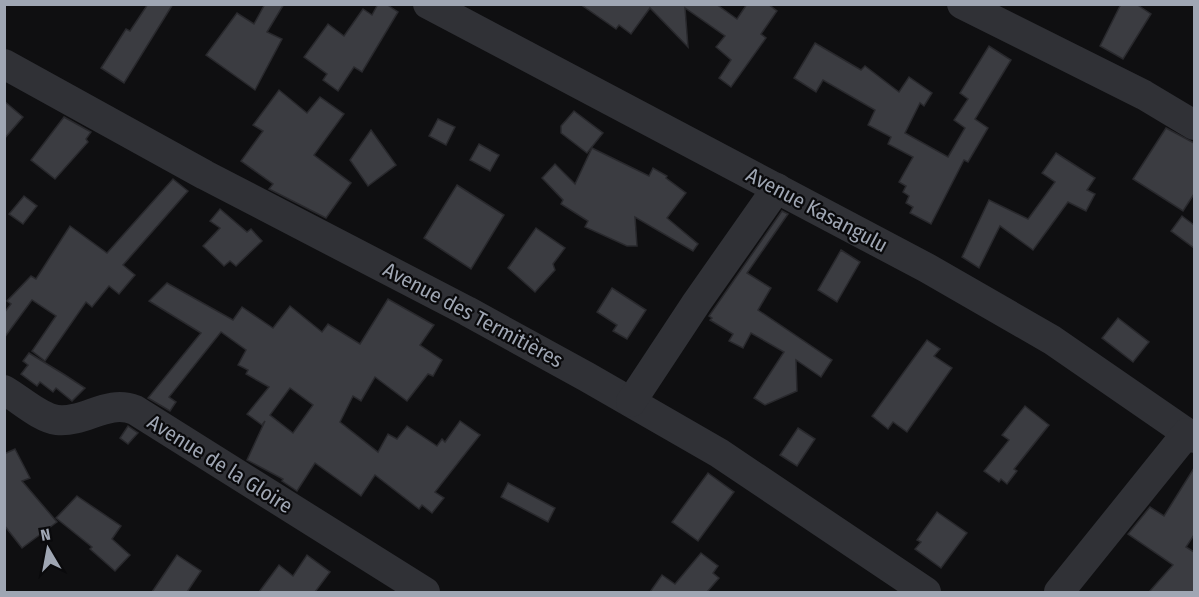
<svg xmlns="http://www.w3.org/2000/svg" width="1199" height="597" viewBox="0 0 1199 597" font-family="'Fira Sans Condensed',sans-serif">
	<style>
		.building { fill: #3b3c41; stroke: #29292d; stroke-width: 1.5; fill-rule: evenodd }
		.lines { fill: none; stroke-linecap: round; stroke-linejoin: round }
		.minor { stroke: #303136; stroke-width: 30 }
		.labels { text-anchor: middle; stroke-width: 4.5; stroke-linejoin: round; paint-order: stroke }
		.street-label { font-size: 21px; fill: #9fa6b3; stroke: #0a0a0c }
	</style>
	<rect width="100%" height="100%" fill="#0f0f11"/>
	<g class="building">
		<path d="M 148,4 L 173,4 L 124,83 L 101,68 L 126,29 L 130,31 Z"/>
		<path d="M 265,4 L 284,4 L 267,32 L 282,39 L 255,90 L 206,55 L 237,13 L 254,24 Z"/>
		<path d="M 378,4 L 386,4 L 398,12 L 362,72 L 354,67 L 338,91 L 323,80 L 327,74 L 304,57 L 328,24 L 344,36 L 363,9 L 372,15 Z"/>
		<path d="M 580,4 L 716,4 L 737,19 L 747,4 L 768,4 L 777,11 L 761,34 L 766,38 L 731,87 L 719,78 L 731,60 L 716,47 L 725,36 L 685,8 L 688,47 L 650,8 L 631,34 L 619,25 L 616,29 Z"/>
		<path d="M 1121,4 L 1136,4 L 1151,14 L 1123,59 L 1100,46 Z"/>
		<path d="M 815,43 L 861,70 L 865,66 L 899,92 L 909,77 L 932,93 L 924,106 L 920,103 L 905,133 L 948,157 L 965,128 L 954,120 L 968,99 L 960,93 L 989,46 L 1011,60 L 975,119 L 988,128 L 968,162 L 964,160 L 931,224 L 910,213 L 913,207 L 906,203 L 909,196 L 903,192 L 906,186 L 899,182 L 913,157 L 888,144 L 891,137 L 868,125 L 875,110 L 823,80 L 816,92 L 794,78 Z"/>
		<path d="M 279,90 L 307,113 L 320,97 L 344,114 L 314,155 L 351,183 L 326,218 L 269,189 L 273,184 L 241,161 L 263,131 L 253,125 Z"/>
		<path d="M 4,101 L 23,117 L 4,139 Z"/>
		<path d="M 574,111 L 603,133 L 587,153 L 561,133 L 561,126 Z"/>
		<path d="M 64,117 L 91,132 L 86,139 L 88,142 L 55,179 L 31,160 Z"/>
		<path d="M 438,119 L 455,127 L 446,145 L 429,136 Z"/>
		<path d="M 1166,128 L 1194,143 L 1194,194 L 1183,211 L 1133,179 Z"/>
		<path d="M 371,130 L 396,165 L 368,186 L 350,160 Z"/>
		<path d="M 479,144 L 499,155 L 490,171 L 470,160 Z"/>
		<path d="M 592,148 L 649,176 L 653,168 L 667,176 L 666,178 L 686,193 L 667,218 L 698,244 L 693,251 L 635,217 L 637,246 L 627,246 L 585,227 L 588,221 L 561,204 L 563,200 L 542,178 L 555,164 L 575,184 Z"/>
		<path d="M 1056,153 L 1095,178 L 1087,190 L 1095,194 L 1086,211 L 1068,202 L 1033,250 L 1000,226 L 979,268 L 962,257 L 989,200 L 1028,219 L 1055,182 L 1042,173 Z"/>
		<path d="M 173,179 L 188,191 L 123,265 L 135,275 L 119,294 L 109,286 L 92,307 L 86,302 L 45,361 L 32,351 L 56,316 L 32,300 L 4,338 L 4,313 L 11,304 L 7,301 L 31,276 L 36,279 L 70,226 L 107,253 Z"/>
		<path d="M 457,185 L 504,215 L 471,269 L 424,238 Z"/>
		<path d="M 24,196 L 37,206 L 23,224 L 9,214 Z"/>
		<path d="M 220,209 L 247,232 L 251,229 L 262,241 L 236,266 L 230,261 L 224,266 L 203,246 L 220,228 L 210,221 Z"/>
		<path d="M 782,211 L 788,214 L 747,273 L 771,288 L 758,310 L 832,360 L 821,377 L 796,360 L 797,391 L 765,405 L 754,398 L 784,352 L 751,333 L 743,348 L 729,341 L 733,334 L 710,320 L 712,318 L 709,316 Z"/>
		<path d="M 1182,216 L 1194,225 L 1194,248 L 1171,231 Z"/>
		<path d="M 536,228 L 565,248 L 553,264 L 555,270 L 535,292 L 508,268 Z"/>
		<path d="M 841,250 L 860,262 L 837,302 L 818,290 Z"/>
		<path d="M 167,283 L 233,320 L 242,307 L 273,328 L 290,306 L 322,332 L 328,324 L 360,344 L 388,299 L 434,325 L 420,345 L 442,360 L 433,376 L 428,374 L 407,401 L 375,377 L 361,401 L 353,396 L 340,422 L 378,452 L 388,434 L 397,439 L 407,426 L 437,446 L 442,439 L 445,442 L 460,421 L 480,435 L 435,492 L 444,498 L 432,513 L 422,505 L 419,509 L 375,475 L 361,496 L 315,463 L 297,491 L 282,481 L 283,479 L 247,460 L 265,421 L 262,425 L 247,414 L 269,387 L 246,374 L 248,370 L 238,365 L 246,350 L 221,332 L 169,397 L 176,402 L 170,411 L 148,398 L 201,333 L 149,301 ZM 290,388 L 313,405 L 293,433 L 270,415 Z"/>
		<path d="M 612,288 L 646,310 L 627,339 L 613,331 L 617,325 L 597,312 Z"/>
		<path d="M 1118,318 L 1149,342 L 1133,362 L 1102,338 Z"/>
		<path d="M 927,340 L 940,349 L 934,356 L 952,368 L 907,432 L 893,422 L 888,429 L 872,416 Z"/>
		<path d="M 29,353 L 65,375 L 85,388 L 72,401 L 56,388 L 53,392 L 40,382 L 37,386 L 21,374 L 28,365 L 23,361 Z"/>
		<path d="M 1025,406 L 1049,425 L 1014,469 L 1017,471 L 1007,484 L 1001,479 L 999,482 L 984,471 L 1009,440 L 1002,435 Z"/>
		<path d="M 128,426 L 138,433 L 128,444 L 120,438 Z"/>
		<path d="M 798,428 L 815,439 L 797,466 L 780,455 Z"/>
		<path d="M 15,449 L 30,478 L 22,481 L 57,522 L 22,548 L 4,525 L 4,454 Z"/>
		<path d="M 1194,468 L 1194,535 L 1186,547 L 1194,552 L 1194,592 L 1149,592 L 1173,565 L 1128,534 L 1150,507 L 1164,516 Z"/>
		<path d="M 708,473 L 734,492 L 698,541 L 672,522 Z"/>
		<path d="M 508,483 L 555,508 L 548,522 L 501,497 Z"/>
		<path d="M 77,496 L 121,526 L 112,539 L 130,555 L 115,571 L 90,549 L 92,547 L 56,518 Z"/>
		<path d="M 937,512 L 967,533 L 941,568 L 915,549 L 921,542 L 917,540 Z"/>
		<path d="M 701,553 L 718,566 L 713,573 L 719,578 L 707,592 L 650,592 L 662,575 L 675,584 Z"/>
		<path d="M 177,555 L 201,571 L 187,592 L 152,592 Z"/>
		<path d="M 307,555 L 330,572 L 315,592 L 259,592 L 279,565 L 293,576 Z"/>
	</g>
	<g class="lines">
		<g class="minor">
			<path d="M 428,4 L 927,268 L 1052,340 L 1194,438"/>
			<path d="M 962,4 L 1144,95 L 1194,125"/>
			<path d="M 4,64 L 205,175 L 467,311 L 587,377 L 719,453 L 926,592"/>
			<path d="M 4,390 C 20,399 40,418 57,420 C 85,423 107,399 135,410 L 425,592"/>
			<path d="M 631,402 L 697,302 L 777,188"/>
			<path d="M 1059,592 L 1187,433"/>
		</g>
	</g>
	<g class="labels">
		<g class="street-label">
			<text transform="translate(817 210) rotate(28)" y="7">Avenue Kasangulu</text>
			<text transform="translate(473 315) rotate(28)" y="7">Avenue des Termitières</text>
			<text transform="translate(220 464) rotate(32)" y="7">Avenue de la Gloire</text>
		</g>
	</g>
	<rect width="1199" height="597" fill="none" stroke="#9fa6b3" stroke-width="12"/>
	<g transform="translate(48 549) rotate(350)" stroke="#0a0a0c" stroke-width="4.5" paint-order="stroke">
	<path d="M0-4.5L10 22L0 15L-10 22Z" fill="#9fa6b3"/>
	<text y="-9" font-size="16" font-weight="bold" text-anchor="middle" fill="#9fa6b3">N</text>
	</g>
</svg>
